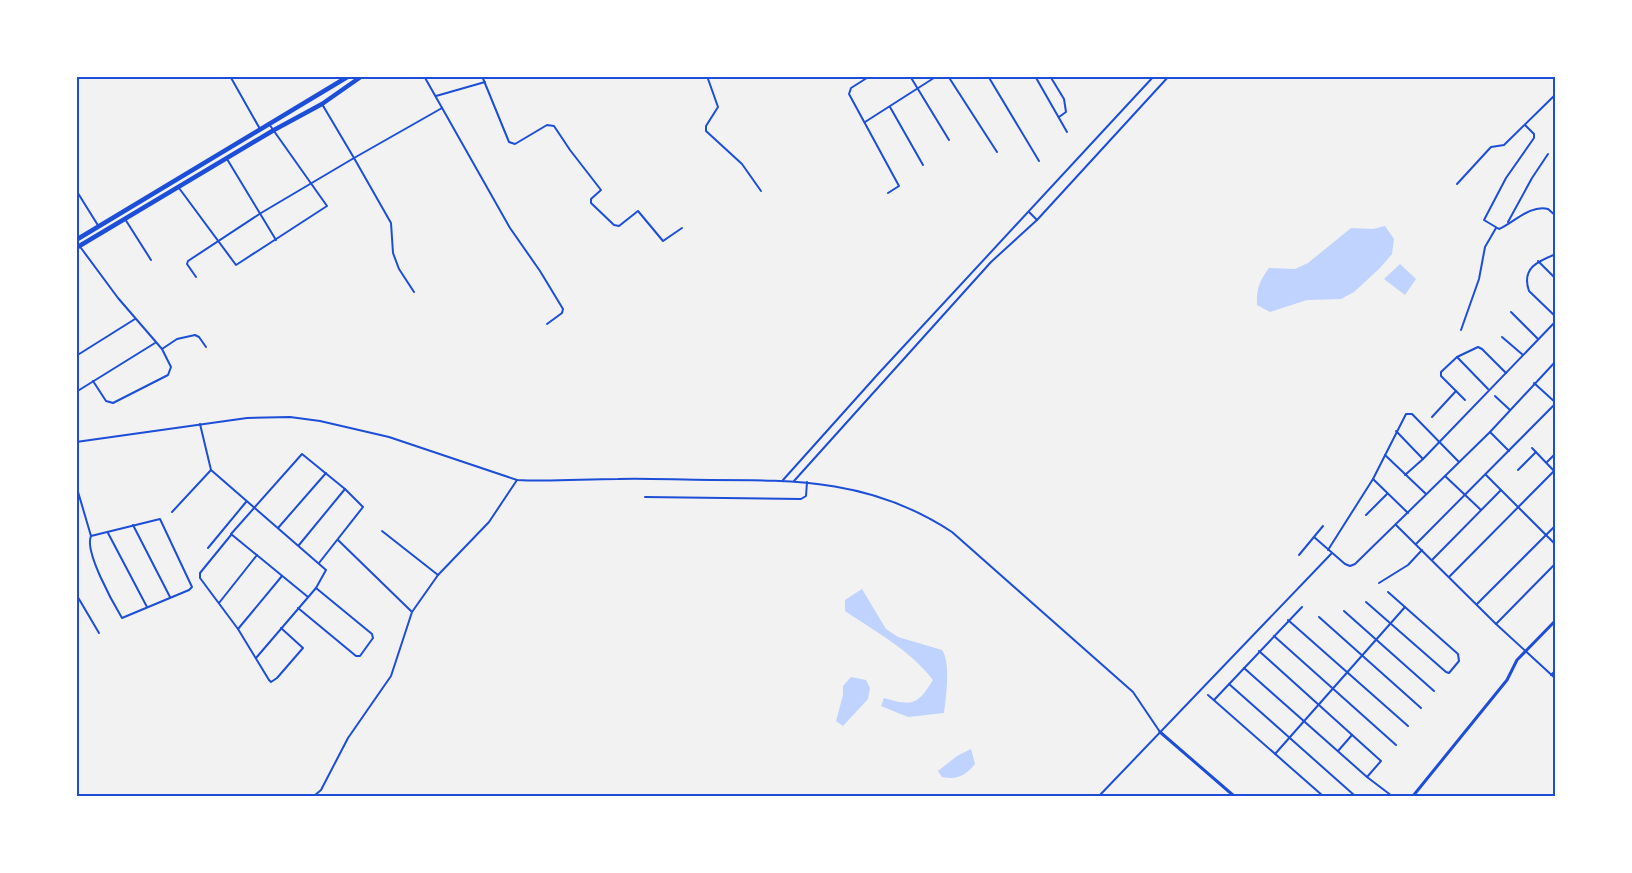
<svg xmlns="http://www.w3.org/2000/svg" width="1632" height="873" viewBox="0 0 1632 873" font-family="Rubik,sans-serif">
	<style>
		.water { fill: #bfd3fe }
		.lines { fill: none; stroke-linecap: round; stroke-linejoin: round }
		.minor { stroke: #1d4ed8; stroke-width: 2 }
		.tertiary { stroke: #1d4ed8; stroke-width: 3 }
		.trunk { stroke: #1d4ed8; stroke-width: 4.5 }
		.neatline { fill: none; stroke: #1d4ed8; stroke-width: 2 }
	</style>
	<rect width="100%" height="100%" fill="#f2f2f2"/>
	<g class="water">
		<path d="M 1385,226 L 1394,239 L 1392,254 L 1380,268 L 1354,292 L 1341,299 L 1307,300 L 1270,312 L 1257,305 C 1256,289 1260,280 1269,268 L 1295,269 L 1308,263 L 1351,228 L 1373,229 Z"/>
		<path d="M 1400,264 L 1416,279 L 1405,295 L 1384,279 Z"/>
		<path d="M 862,589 L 886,629 L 898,637 L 942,650 C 951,662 946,698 944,713 L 908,717 L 881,706 L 884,698 C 912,706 917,706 933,680 C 910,650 876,632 845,611 L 845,600 Z"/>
		<path d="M 851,677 L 866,680 L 870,688 L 868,699 L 843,726 L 836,721 L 843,695 L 843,686 Z"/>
		<path d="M 971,749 L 975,764 C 965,776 957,780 942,777 L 938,771 L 957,756 Z"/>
	</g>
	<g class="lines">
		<g class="minor">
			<path d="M 230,76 L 260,129"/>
			<path d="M 424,76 L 510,228 L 540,271 L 563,309 L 562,313 L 547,324"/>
			<path d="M 482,76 L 509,142 L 515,144 L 547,125 L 554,126 L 570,150 L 601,190 L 591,199 L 591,203 L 614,225 L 619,226 L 638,211 L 663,241 L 682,228"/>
			<path d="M 707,76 L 718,107 L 706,126 L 706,131 L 742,164 L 761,191"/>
			<path d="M 870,76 L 851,88 L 849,94 L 899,186 L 888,193"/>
			<path d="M 910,76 L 949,140"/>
			<path d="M 948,76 L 997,152"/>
			<path d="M 988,76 L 1039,161"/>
			<path d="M 1035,76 L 1067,132"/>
			<path d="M 1050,76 L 1064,99 L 1066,112 L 1059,117"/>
			<path d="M 436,96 L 485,82"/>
			<path d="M 322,104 L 354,158 L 442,108"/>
			<path d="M 890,107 L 923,165"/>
			<path d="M 865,122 L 937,76"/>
			<path d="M 1525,125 L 1534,134 L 1534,138 L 1506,178 L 1484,220 L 1499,229 C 1513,223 1531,204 1548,209 L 1556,216"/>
			<path d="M 227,159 L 276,240"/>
			<path d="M 1457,184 L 1491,147 L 1504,145 L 1556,94"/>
			<path d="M 179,188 L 236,265 L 327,206 L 269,124"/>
			<path d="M 76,190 L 99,227"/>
			<path d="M 1029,212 L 1037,220"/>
			<path d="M 125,219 L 151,260"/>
			<path d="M 1508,222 L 1532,178 L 1548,154"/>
			<path d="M 81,248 L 118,298 L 162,349 L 171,367 L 168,375 L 113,403 L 106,401 L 93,381"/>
			<path d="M 1556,254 C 1538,261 1521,268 1529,291 L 1556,317"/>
			<path d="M 1538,261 L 1556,279"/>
			<path d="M 196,277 L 187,264 L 188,261 L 261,213 L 354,158 L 391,223 L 393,253 L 399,269 L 414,292"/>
			<path d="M 1511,312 L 1538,339"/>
			<path d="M 1461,330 L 1479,279 L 1485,247 L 1496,228"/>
			<path d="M 1502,337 L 1523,355"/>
			<path d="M 162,349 L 177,339 L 195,335 L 199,337 L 206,347"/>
			<path d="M 76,356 L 135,319"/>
			<path d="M 1457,357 L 1488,389"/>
			<path d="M 1534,383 L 1556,403"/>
			<path d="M 76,392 L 155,343"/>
			<path d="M 1495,396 L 1510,410"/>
			<path d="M 1465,400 L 1441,376 L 1441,372 L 1457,357 L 1478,347 L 1482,349 L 1506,373"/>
			<path d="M 1432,417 L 1456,391"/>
			<path d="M 200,424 L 211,470 L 326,570 L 316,588 L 256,658"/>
			<path d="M 1396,431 L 1423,459"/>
			<path d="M 1490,432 L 1509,451"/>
			<path d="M 76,442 L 247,418 L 290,417 L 320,421 L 389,437 L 517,480 C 551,482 584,479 618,479 C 648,478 679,480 710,480 C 799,480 873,480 952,532 L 1133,692 L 1160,732"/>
			<path d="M 1532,448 L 1556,473"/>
			<path d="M 1385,455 L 1426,494"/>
			<path d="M 1547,462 L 1556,453"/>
			<path d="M 1518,470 L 1536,452"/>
			<path d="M 1405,475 L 1423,459 L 1556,321"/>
			<path d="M 1486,475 L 1556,545"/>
			<path d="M 1445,476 L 1481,510"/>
			<path d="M 1373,479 L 1408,513"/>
			<path d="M 783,480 L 878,374 L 1154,76"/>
			<path d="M 794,481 L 991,262 L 1037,220 L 1169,76"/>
			<path d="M 76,485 L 91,536 L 160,519 L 192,587 L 189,590 L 122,618 C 113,603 84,551 91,536"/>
			<path d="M 645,497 L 801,499 L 806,496 L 807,482"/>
			<path d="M 172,512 L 211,470"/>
			<path d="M 1366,515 L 1387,494"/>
			<path d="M 133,525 L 170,597"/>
			<path d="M 1396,525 L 1496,624 L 1556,679"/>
			<path d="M 278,528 L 326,473"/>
			<path d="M 382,531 L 438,575"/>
			<path d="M 108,533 L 147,607"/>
			<path d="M 231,535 L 200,573 L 200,578 L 238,629 L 269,680 L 271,682 L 277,678 L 303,648 L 281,628"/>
			<path d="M 1314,537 L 1345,564 L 1350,566 L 1355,564 L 1490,432 L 1556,361"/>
			<path d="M 338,540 L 411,611"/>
			<path d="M 1416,544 L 1556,403"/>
			<path d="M 299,545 L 345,489 L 363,507 L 319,563"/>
			<path d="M 208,548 L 246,502"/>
			<path d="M 1328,550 L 1373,479 L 1406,414 L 1412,414 L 1459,462"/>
			<path d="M 1299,555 L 1323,526"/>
			<path d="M 1432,560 L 1501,490"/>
			<path d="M 1449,577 L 1554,471"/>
			<path d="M 1379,583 L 1408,565 L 1422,550"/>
			<path d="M 76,594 L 99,633"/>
			<path d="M 308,597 L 231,534 L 302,454 L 345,489"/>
			<path d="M 1366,602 L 1446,672 L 1449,673 L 1459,661 L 1458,654 L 1388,592"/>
			<path d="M 219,603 L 257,555"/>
			<path d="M 1477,604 L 1556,525"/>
			<path d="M 298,608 L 356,656 L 360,656 L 373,638 L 372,634 L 316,588"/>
			<path d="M 1344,611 L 1434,691"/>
			<path d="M 1319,617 L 1421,708"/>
			<path d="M 1288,620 L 1408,726"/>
			<path d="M 1496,624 L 1556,563"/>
			<path d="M 238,629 L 282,576"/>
			<path d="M 1274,636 L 1396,745"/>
			<path d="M 1259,651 L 1381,761 L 1367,777"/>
			<path d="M 1244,668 L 1367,777 L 1392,796"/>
			<path d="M 1551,675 L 1556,670"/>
			<path d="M 1229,684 L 1354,795 L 1353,796"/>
			<path d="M 1208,695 L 1323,796"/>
			<path d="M 1214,700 L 1302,607"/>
			<path d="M 1338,751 L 1352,735"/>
			<path d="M 1275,754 L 1405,607"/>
			<path d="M 314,796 L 321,790 L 348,738 L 391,676 L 412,612 L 438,575 L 489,522 L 517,480"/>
			<path d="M 1099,796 L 1331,554"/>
		</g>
		<g class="tertiary">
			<path d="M 1160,732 L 1234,796"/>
			<path d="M 1413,796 L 1507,680 L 1517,660 L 1556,620"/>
		</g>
		<g class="trunk">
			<path d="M 76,240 L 349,76"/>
			<path d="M 76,248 L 274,130 L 322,104 L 362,76"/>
		</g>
	</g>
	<rect width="1632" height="873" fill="none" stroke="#ffffff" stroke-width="156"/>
	<rect x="78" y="78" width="1476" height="717" class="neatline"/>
</svg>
